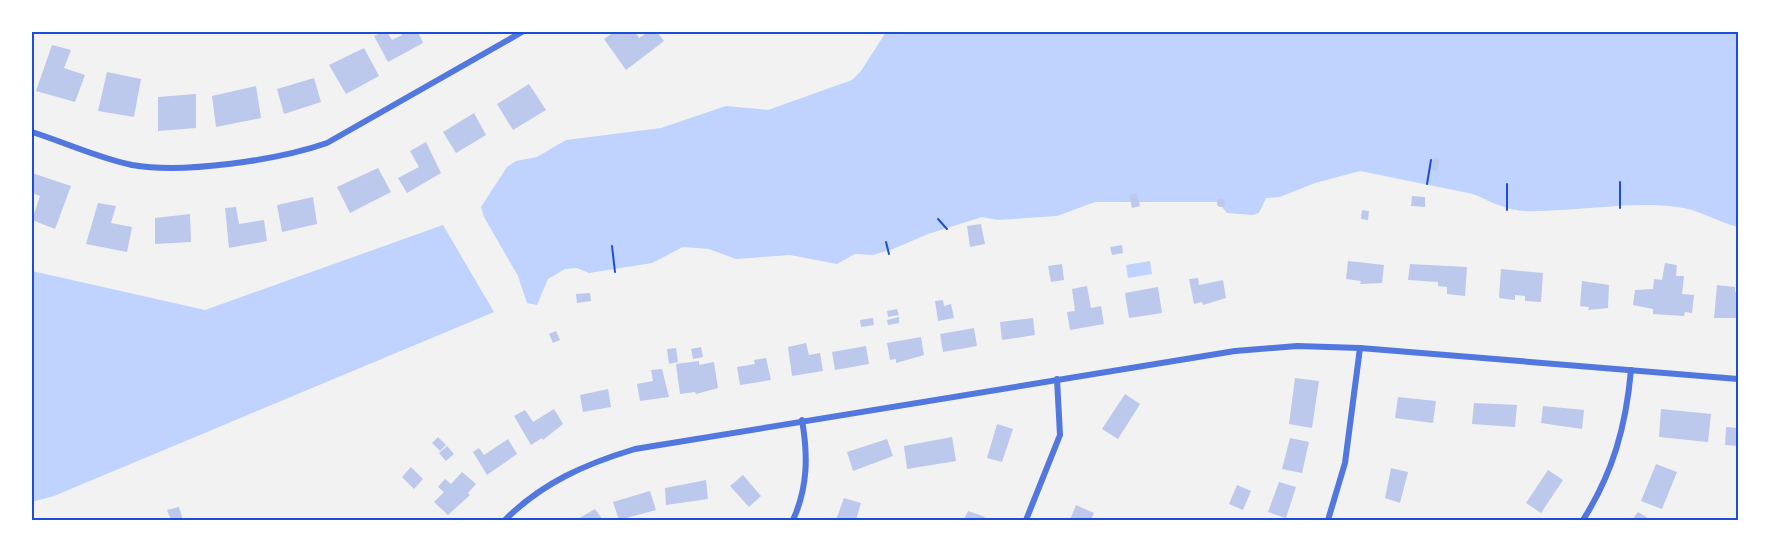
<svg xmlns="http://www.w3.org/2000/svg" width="1770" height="552" viewBox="0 0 1770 552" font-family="Commissioner,sans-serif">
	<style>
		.water { fill: #bfd3fe }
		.building { fill: #bdc9ec }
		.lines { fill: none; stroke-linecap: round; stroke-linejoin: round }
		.path { stroke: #1d4ed8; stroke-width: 2 }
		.minor { stroke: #5277de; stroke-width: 6 }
		.neatline { fill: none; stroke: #1d4ed8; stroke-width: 2 }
	</style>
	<rect width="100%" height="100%" fill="#f2f2f2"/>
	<g class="water">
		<path d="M 886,32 L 1738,32 L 1738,227 C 1717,222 1699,209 1677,207 C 1639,202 1600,208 1562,210 C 1546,210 1531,213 1516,210 C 1500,207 1487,200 1473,194 L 1360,171 L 1315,183 L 1280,197 L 1266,198 L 1259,213 L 1253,215 L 1227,213 L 1218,202 L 1095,202 L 1057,216 L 998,220 L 982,217 L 928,234 L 893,249 L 873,255 L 855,254 L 837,264 L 790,255 L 736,259 L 709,249 L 683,247 L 652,263 L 589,273 L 577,268 L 565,269 L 548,279 L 537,305 L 527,303 L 518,276 L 484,217 L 481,207 L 507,167 L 516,161 L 537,157 L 566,140 L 661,128 L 726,106 L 768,110 L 852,80 L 861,71 Z"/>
		<path d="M 443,225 L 494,312 L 54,496 L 32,502 L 32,271 L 205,310 Z"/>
		<path d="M 1150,261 L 1152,274 L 1128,278 L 1126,265 Z"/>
	</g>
	<g class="building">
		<path d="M 383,32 L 387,32 L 392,40 L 402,35 L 400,32 L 418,32 L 423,43 L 388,62 L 374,36 Z"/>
		<path d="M 614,32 L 635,32 L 639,38 L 648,32 L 657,32 L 664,41 L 626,70 L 604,39 Z"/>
		<path d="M 52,45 L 71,50 L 64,68 L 85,75 L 75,102 L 36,91 Z"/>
		<path d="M 364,48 L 379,76 L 346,94 L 329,65 Z"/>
		<path d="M 107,72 L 141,79 L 134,117 L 98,111 Z"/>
		<path d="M 314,78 L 321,102 L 284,114 L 277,89 Z"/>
		<path d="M 529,84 L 546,110 L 513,130 L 497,104 Z"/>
		<path d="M 256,86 L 261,118 L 216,127 L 212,96 Z"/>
		<path d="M 196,94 L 196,128 L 158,131 L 158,97 Z"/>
		<path d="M 474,113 L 486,135 L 456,153 L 443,132 Z"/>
		<path d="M 426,142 L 441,173 L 407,193 L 398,178 L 419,167 L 410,151 Z"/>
		<path d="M 1433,158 L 1440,159 L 1437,171 L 1431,170 Z"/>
		<path d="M 378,168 L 391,192 L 350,213 L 337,187 Z"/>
		<path d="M 32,173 L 71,186 L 55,229 L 32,220 L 40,196 L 32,193 Z"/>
		<path d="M 1137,193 L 1140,206 L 1132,208 L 1129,195 Z"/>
		<path d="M 1412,196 L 1425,197 L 1425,207 L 1411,206 Z"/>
		<path d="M 313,197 L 317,224 L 282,232 L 277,205 Z"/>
		<circle cx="1221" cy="203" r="4"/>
		<path d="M 98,203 L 116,206 L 111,223 L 132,227 L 127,252 L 86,244 Z"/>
		<path d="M 236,207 L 239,224 L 264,220 L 267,241 L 229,248 L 225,208 Z"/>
		<path d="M 1362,210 L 1369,211 L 1368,220 L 1361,219 Z"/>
		<path d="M 190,214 L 191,242 L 155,244 L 155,218 Z"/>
		<path d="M 981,224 L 985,244 L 970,247 L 967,226 Z"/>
		<path d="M 1122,245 L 1123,253 L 1112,255 L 1110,247 Z"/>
		<path d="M 1348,261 L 1384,265 L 1382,283 L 1360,284 L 1361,281 L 1346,279 Z"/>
		<path d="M 1665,263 L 1677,265 L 1676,276 L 1684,276 L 1682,294 L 1694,295 L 1692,313 L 1685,312 L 1684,316 L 1653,314 L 1653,309 L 1633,305 L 1635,290 L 1653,289 L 1654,279 L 1662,280 Z"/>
		<path d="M 1062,264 L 1064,280 L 1051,282 L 1048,266 Z"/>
		<path d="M 1410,264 L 1467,267 L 1465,296 L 1447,294 L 1447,287 L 1438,286 L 1438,282 L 1408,280 Z"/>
		<path d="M 1501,269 L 1543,273 L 1541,302 L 1525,301 L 1525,296 L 1515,295 L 1515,300 L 1499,298 Z"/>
		<path d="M 1198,278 L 1199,285 L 1223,280 L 1226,298 L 1203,305 L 1202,302 L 1194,304 L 1189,279 Z"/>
		<path d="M 1582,281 L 1609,285 L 1608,308 L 1588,310 L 1589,307 L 1580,306 Z"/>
		<path d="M 1717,285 L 1735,287 L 1735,292 L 1738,292 L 1738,318 L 1714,318 Z"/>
		<path d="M 1087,286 L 1091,308 L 1101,306 L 1104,324 L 1070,330 L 1067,312 L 1075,311 L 1072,289 Z"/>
		<path d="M 1158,287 L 1162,313 L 1129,318 L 1125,293 Z"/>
		<path d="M 590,293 L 591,301 L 577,303 L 576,294 Z"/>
		<path d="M 943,300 L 944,306 L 951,304 L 954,318 L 938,321 L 935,301 Z"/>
		<path d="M 897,309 L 899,315 L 888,317 L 887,311 Z"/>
		<path d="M 899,317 L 899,323 L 888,325 L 887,320 Z"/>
		<path d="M 873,318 L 874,325 L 861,327 L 860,320 Z"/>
		<path d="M 1033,318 L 1035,335 L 1002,340 L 1000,322 Z"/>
		<path d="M 974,328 L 977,346 L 943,352 L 940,334 Z"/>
		<path d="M 556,331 L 560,340 L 553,343 L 549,334 Z"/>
		<path d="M 921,337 L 924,355 L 896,363 L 896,359 L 890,360 L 887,343 Z"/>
		<path d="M 806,343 L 809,355 L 820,353 L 823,371 L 792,376 L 788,347 Z"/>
		<path d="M 866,346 L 869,364 L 835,370 L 832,352 Z"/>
		<path d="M 701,347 L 703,357 L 693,359 L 691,349 Z"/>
		<path d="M 676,348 L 678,362 L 669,364 L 667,349 Z"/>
		<path d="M 766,358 L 771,380 L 740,385 L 737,367 L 755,364 L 754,360 Z"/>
		<path d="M 699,361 L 699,365 L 714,362 L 718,388 L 696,394 L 695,392 L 680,394 L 676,364 Z"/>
		<path d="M 662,369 L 669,397 L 640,401 L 637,384 L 653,381 L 651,370 Z"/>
		<path d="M 1295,378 L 1319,381 L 1312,428 L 1289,424 Z"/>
		<path d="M 608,389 L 611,407 L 583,412 L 580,395 Z"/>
		<path d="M 1125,394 L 1140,404 L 1118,439 L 1102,429 Z"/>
		<path d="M 1398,397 L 1436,401 L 1433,423 L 1395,418 Z"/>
		<path d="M 1474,403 L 1517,405 L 1515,427 L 1472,424 Z"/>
		<path d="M 1543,406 L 1584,410 L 1582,429 L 1541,423 Z"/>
		<path d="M 554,409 L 563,424 L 543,440 L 542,438 L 531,445 L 514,416 L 525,410 L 533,422 Z"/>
		<path d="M 1661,409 L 1711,414 L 1708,442 L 1659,437 Z"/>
		<path d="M 997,424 L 1013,429 L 1002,462 L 987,458 Z"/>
		<path d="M 1726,427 L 1738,428 L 1738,446 L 1725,445 Z"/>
		<path d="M 438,437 L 446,445 L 440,451 L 432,443 Z"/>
		<path d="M 952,437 L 956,461 L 907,469 L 904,446 Z"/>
		<path d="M 1290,438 L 1309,442 L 1302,473 L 1282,469 Z"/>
		<path d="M 508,439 L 517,454 L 487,475 L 473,452 L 479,448 L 484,455 Z"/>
		<path d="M 887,439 L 893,456 L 853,471 L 847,452 Z"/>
		<path d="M 447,446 L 454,454 L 446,461 L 439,453 Z"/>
		<path d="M 1656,464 L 1677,472 L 1662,509 L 1641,501 Z"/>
		<path d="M 411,467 L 423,479 L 414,489 L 402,477 Z"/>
		<path d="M 1391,468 L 1408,472 L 1400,503 L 1385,498 Z"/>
		<path d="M 1548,470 L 1563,480 L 1541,513 L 1526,503 Z"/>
		<path d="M 462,472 L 476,484 L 468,493 L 470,495 L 448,515 L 434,502 L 444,492 L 438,487 L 445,479 L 451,484 Z"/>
		<path d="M 743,475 L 761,496 L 749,507 L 730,486 Z"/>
		<path d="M 706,480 L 708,499 L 666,505 L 665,488 Z"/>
		<path d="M 1279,482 L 1296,487 L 1286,518 L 1268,512 Z"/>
		<path d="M 1237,485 L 1251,491 L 1243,510 L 1229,504 Z"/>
		<path d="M 650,491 L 656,510 L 619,520 L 613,502 Z"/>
		<path d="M 844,498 L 861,503 L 856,520 L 836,520 Z"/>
		<path d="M 1076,505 L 1094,513 L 1091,520 L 1070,520 Z"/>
		<path d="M 179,507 L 183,520 L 171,520 L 167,510 Z"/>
		<path d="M 595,509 L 603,520 L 576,520 Z"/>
		<path d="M 968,511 L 985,517 L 983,520 L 964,520 Z"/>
		<path d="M 1638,512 L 1651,520 L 1632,520 Z"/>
	</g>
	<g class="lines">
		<g class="path">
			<path d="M 1427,184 L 1431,160"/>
			<path d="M 1620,208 L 1620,182"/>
			<path d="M 1507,210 L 1507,184"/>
			<path d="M 938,219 L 947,229"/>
			<path d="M 886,242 L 889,254"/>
			<path d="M 612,246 L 615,272"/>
		</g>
		<g class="minor">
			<path d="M 32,132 C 64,142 98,158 132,165 C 184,174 278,160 327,143 L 522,32"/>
			<path d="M 505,520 C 542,483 585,464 635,449 L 1235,351 L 1297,346 L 1360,348 L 1738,379"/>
			<path d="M 793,520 C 808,487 808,455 802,420"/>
			<path d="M 1026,520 L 1060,435 L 1057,379"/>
			<path d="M 1328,520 L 1345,463 L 1360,348"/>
			<path d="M 1583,520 C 1613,473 1626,426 1631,370"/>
		</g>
	</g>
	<rect width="1770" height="552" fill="none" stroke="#ffffff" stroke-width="66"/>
	<rect x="33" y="33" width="1704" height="486" class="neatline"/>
</svg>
